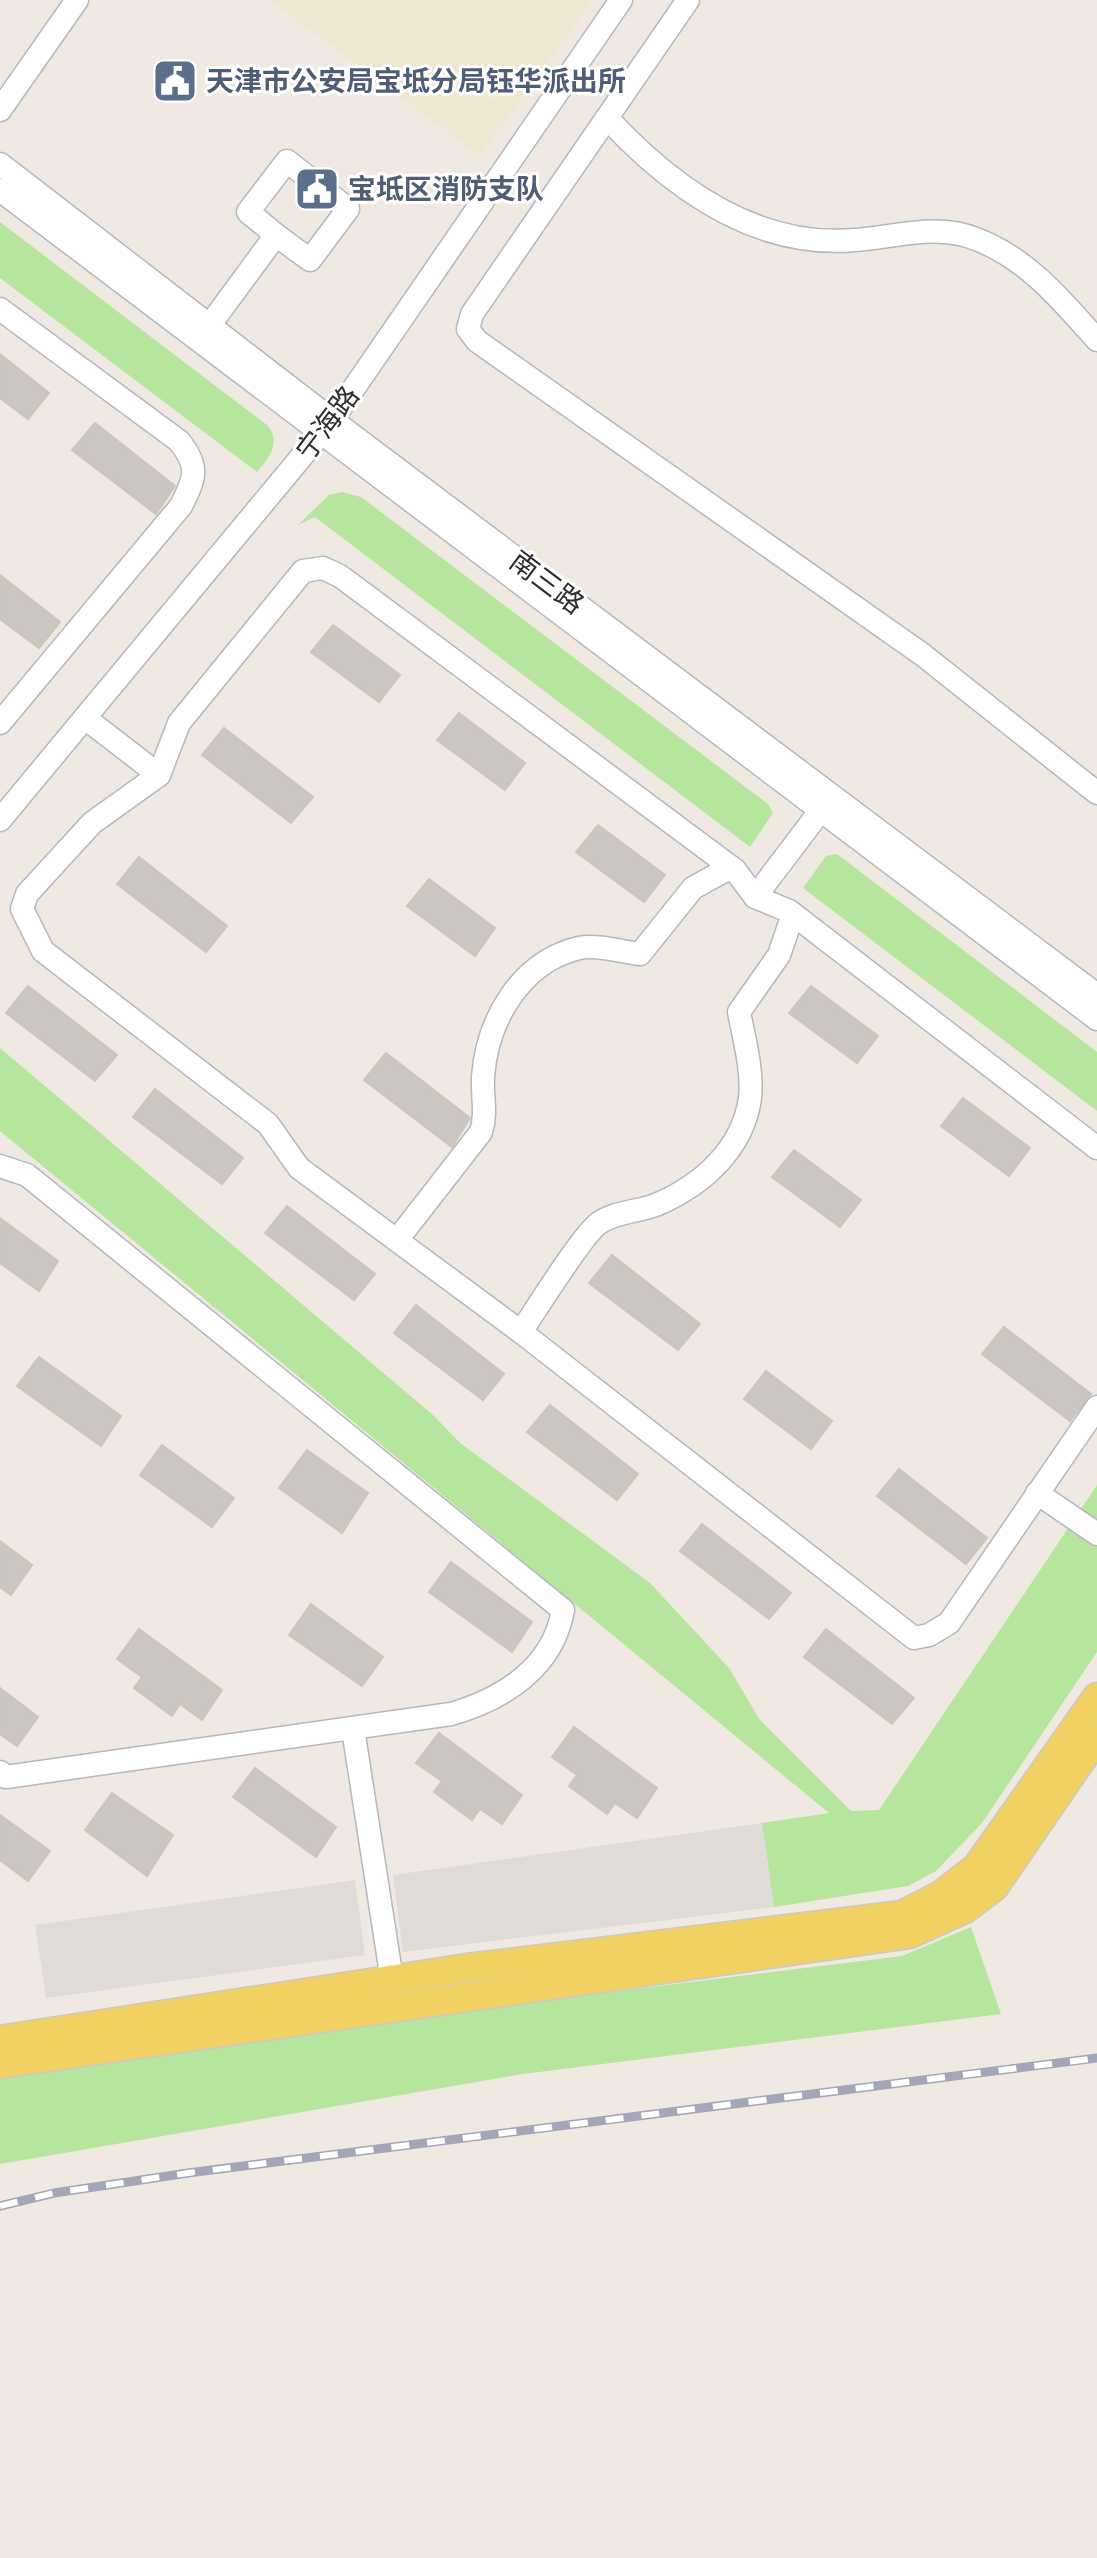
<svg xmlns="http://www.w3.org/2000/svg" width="1097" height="2558" viewBox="0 0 1097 2558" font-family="'PT Sans Narrow','Noto Sans SC',sans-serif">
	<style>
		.education { fill: #f0e6d1 }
		.green { fill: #b6e59e }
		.plaza { fill: #dfdcd8 }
		.building { fill: #cbc7bf; stroke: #cbc5ba; stroke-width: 2 }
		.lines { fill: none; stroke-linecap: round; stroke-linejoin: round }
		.minor-casing { stroke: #b4b7c1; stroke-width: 25 }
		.major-casing { stroke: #c9c9c9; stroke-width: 31 }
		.minor { stroke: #fff; stroke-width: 22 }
		.major { stroke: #f2d163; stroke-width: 28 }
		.rail-casing { stroke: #a3a6b8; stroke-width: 9 }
		.rail { stroke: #fff; stroke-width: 6; stroke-dasharray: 18; stroke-linecap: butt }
		.labels { text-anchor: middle; stroke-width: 6; stroke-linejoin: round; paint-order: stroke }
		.service-label { font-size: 28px; font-weight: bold; fill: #4e5e75; stroke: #fff; text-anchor: start }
		.street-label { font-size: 28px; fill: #2e2e2e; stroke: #fff }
	</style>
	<rect width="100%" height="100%" fill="#efe9e1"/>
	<path class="education" d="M 270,0 L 593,0 L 480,156 Z"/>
	<g class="green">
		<path d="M 0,222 L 267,425 C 282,442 269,458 257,472 L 0,278 Z"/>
		<path d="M 342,492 L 361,497 L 768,804 L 773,813 L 750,847 L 315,517 L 298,525 L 329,495 Z"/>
		<path d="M 837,854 L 1097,1052 L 1097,1111 L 803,888 L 826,856 Z"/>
		<path d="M 0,1048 L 433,1415 L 460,1443 L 650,1583 L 729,1668 L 760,1720 L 851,1811 L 879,1810 L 1069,1527 L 1097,1546 L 1097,1652 L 982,1823 L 936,1871 L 908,1886 L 774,1907 L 762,1823 L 829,1813 L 0,1131 Z"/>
		<path d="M 1097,1485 L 1097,1524 L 1079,1512 Z"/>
		<path d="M 971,1927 L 1001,2014 L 523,2074 L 0,2164 L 0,2075 L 337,2026 L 902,1956 Z"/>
	</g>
	<g class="plaza">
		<path d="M 762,1823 L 774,1907 L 403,1952 L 393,1875 Z"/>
		<path d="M 355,1880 L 365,1955 L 46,1998 L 35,1925 Z"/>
	</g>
	<g class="building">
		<path d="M 0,354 L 49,393 L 28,419 L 0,398 Z"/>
		<path d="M 95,423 L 175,486 L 156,514 L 72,450 Z"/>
		<path d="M 0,575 L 60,622 L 39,648 L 0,619 Z"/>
		<path d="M 333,625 L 400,675 L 379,702 L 311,652 Z"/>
		<path d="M 459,713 L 525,763 L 505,790 L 437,740 Z"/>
		<path d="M 224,728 L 313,797 L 291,823 L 202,755 Z"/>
		<path d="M 598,825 L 665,875 L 644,902 L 576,852 Z"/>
		<path d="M 139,857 L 227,926 L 206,952 L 117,884 Z"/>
		<path d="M 429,879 L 495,928 L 475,956 L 407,906 Z"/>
		<path d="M 28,986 L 117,1055 L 95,1081 L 6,1013 Z"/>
		<path d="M 811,986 L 878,1036 L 857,1063 L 789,1013 Z"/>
		<path d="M 386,1053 L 470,1118 L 452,1147 L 364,1080 Z"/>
		<path d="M 155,1089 L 243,1158 L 222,1184 L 133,1117 Z"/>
		<path d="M 963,1098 L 1030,1148 L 1009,1176 L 941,1126 Z"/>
		<path d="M 794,1150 L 861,1200 L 840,1227 L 772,1177 Z"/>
		<path d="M 287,1206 L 375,1274 L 354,1300 L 265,1233 Z"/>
		<path d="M 0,1218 L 58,1261 L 39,1291 L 0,1263 Z"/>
		<path d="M 612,1255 L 700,1324 L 678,1350 L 589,1283 Z"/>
		<path d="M 416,1305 L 504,1374 L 483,1400 L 394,1333 Z"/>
		<path d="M 1004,1327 L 1091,1394 L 1070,1421 L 982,1354 Z"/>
		<path d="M 39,1357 L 121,1416 L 101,1446 L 17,1386 Z"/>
		<path d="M 766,1371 L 832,1421 L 811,1449 L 744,1399 Z"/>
		<path d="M 550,1405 L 638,1474 L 617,1500 L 527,1432 Z"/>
		<path d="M 162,1445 L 234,1498 L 212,1527 L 140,1475 Z"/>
		<path d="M 307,1450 L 368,1493 L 342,1533 L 279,1488 Z"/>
		<path d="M 899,1469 L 987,1538 L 966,1564 L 877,1496 Z"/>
		<path d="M 702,1524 L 791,1593 L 769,1619 L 680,1551 Z"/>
		<path d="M 0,1541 L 32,1565 L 11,1595 L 0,1587 Z"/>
		<path d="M 451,1562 L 532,1622 L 512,1652 L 429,1592 Z"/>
		<path d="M 311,1604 L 383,1657 L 362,1686 L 289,1635 Z"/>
		<path d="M 139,1629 L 222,1690 L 202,1720 L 180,1704 L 172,1716 L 134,1688 L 142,1677 L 117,1659 Z"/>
		<path d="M 826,1629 L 914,1698 L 892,1724 L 804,1657 Z"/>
		<path d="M 0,1688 L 38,1717 L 17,1746 L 0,1734 Z"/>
		<path d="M 574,1727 L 657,1788 L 637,1818 L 615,1803 L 607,1814 L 569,1786 L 577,1775 L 552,1757 Z"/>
		<path d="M 439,1733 L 522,1795 L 502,1824 L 480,1809 L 472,1820 L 434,1792 L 442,1781 L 416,1763 Z"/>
		<path d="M 255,1768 L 336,1827 L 316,1857 L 233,1797 Z"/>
		<path d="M 112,1793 L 173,1835 L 147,1876 L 85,1830 Z"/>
		<path d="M 0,1815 L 50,1851 L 28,1881 L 0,1860 Z"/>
	</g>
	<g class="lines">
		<g class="minor-casing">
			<g id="minor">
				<path d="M 688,0 L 472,314 L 468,329 L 477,341 L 923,655 L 1097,793"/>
				<path d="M 0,110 L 77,0"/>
				<path d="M 607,118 C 671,187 755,249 855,240 C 895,237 937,223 976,239 C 1027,258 1062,301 1097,340"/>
				<path d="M 0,164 L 332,420 L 1097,995"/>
				<path d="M 0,190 L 1097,1019"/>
				<path d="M 0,309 L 179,441 C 200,467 195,478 181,506 L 0,723"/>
				<path d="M 209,326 L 276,235 L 310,260 L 348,209 L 287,161 L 248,212 L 276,235"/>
				<path d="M 85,718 L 159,775"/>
				<path d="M 0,820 L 332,420 L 621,0"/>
				<path d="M 755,897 L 821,810"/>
				<path d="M 1097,1148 L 789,911 L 755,897 L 735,870 L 340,576 L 323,568 L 303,571 L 179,723 L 159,775 L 92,823 L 27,894 L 22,909 L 43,951 L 268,1124 L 299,1168 L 521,1332 L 914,1638 L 929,1635 L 949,1623 L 1097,1407"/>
				<path d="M 0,1166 L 27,1175 L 563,1610 C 553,1668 503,1699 451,1714 L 6,1777 L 0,1772"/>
				<path d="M 397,1240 L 481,1132 C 487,1113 482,1097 483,1077 C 487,1021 520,962 579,948 C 596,944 623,952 640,954 L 693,888 L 731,867"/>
				<path d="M 521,1332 C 535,1311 583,1234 599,1223 C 616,1211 640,1212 658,1204 C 702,1185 743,1149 750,1098 C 753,1070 744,1039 739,1012 L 779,955 L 793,914"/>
				<path d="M 1037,1493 L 1097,1534"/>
				<path d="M 353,1729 L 392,1980"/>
			</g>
		</g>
		<g class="major-casing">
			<g id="major">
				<path d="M 0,2040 L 467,1968 L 902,1915 L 941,1895 L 977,1867 L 1097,1697"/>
				<path d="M 0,2064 L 910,1934 L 965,1909 L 994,1887 L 1097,1737"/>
			</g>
		</g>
		<use href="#minor" class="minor"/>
		<use href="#major" class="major"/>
		<g class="rail-casing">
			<path id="rail" d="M 0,2206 L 54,2193 L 188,2173 L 1097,2058"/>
		</g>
		<use href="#rail" class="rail"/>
	</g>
	<defs>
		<g id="civic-square" transform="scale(2.3)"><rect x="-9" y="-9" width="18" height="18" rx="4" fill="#5c6f8a" stroke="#fff"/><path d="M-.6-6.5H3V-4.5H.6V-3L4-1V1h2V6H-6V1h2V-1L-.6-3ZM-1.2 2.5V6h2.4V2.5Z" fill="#fff"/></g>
	</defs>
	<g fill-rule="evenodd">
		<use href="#civic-square" x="175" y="81"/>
		<use href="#civic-square" x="317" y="189"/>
	</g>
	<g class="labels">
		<g class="service-label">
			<text x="206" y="91">天津市公安局宝坻分局钰华派出所</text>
			<text x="348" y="199">宝坻区消防支队</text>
		</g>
		<g class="street-label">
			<text transform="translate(327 423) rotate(-53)" y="10">宁海路</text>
			<text transform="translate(547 582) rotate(37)" y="10">南三路</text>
		</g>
	</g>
</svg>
